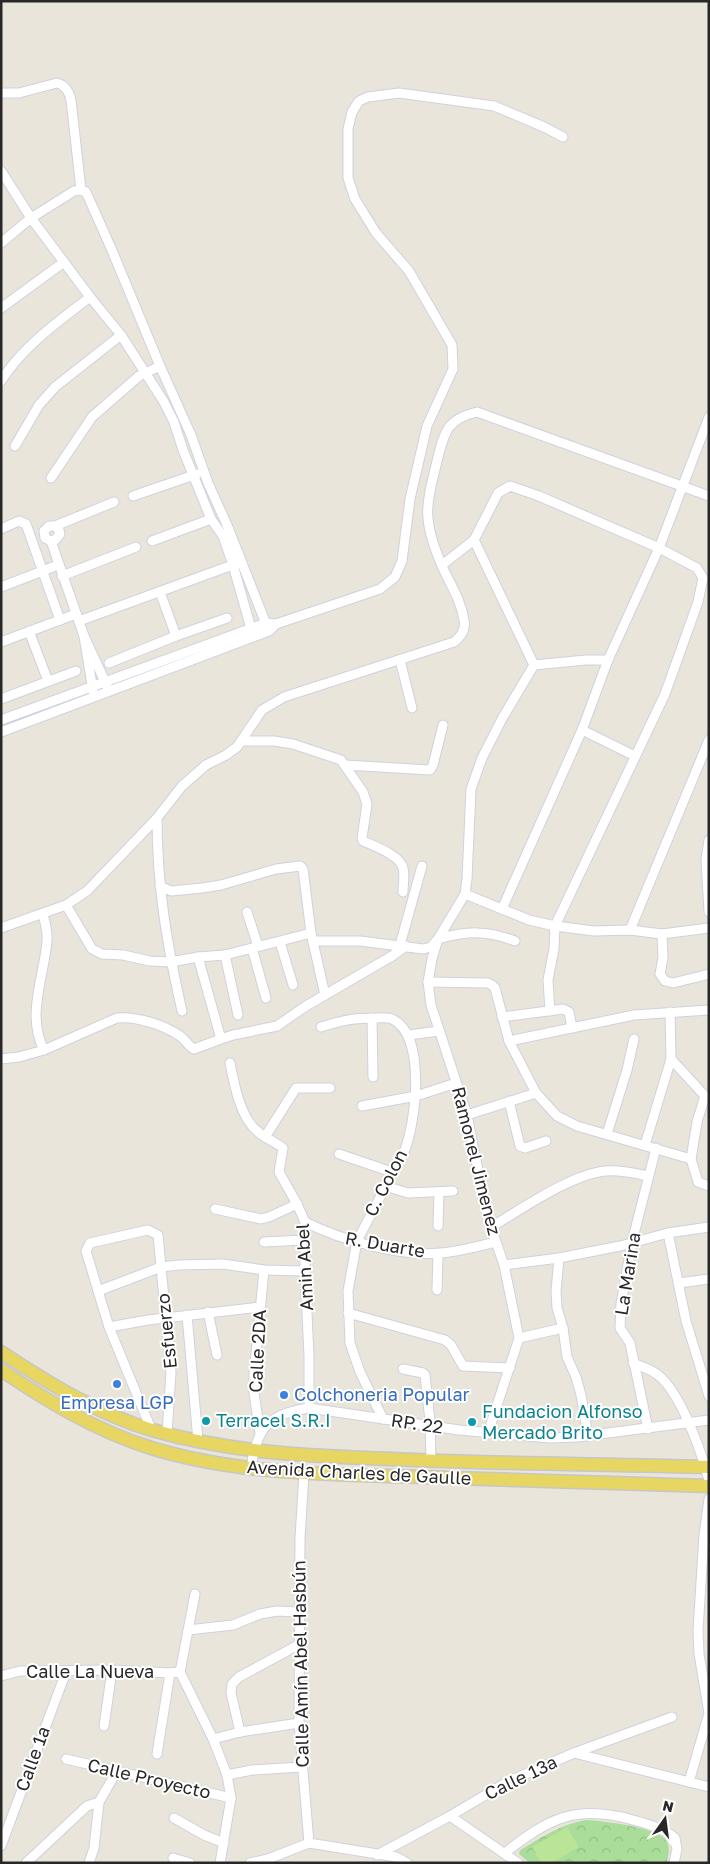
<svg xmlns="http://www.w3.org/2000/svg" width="710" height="1864" viewBox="0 0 710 1864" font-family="'Golos Text',sans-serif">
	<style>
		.forest { fill: url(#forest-crowns) }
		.pitch { fill: #bae496 }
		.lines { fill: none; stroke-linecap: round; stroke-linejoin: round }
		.street-casing { stroke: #d0d1e0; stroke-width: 11 }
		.primary-casing { stroke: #c7c7c7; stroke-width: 15 }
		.street { stroke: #fff; stroke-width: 9 }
		.primary { stroke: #e7d662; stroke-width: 12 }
		.shop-dot { fill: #3f7fe0; stroke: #fff; stroke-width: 2 }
		.culture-dot { fill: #0f9aa8; stroke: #fff; stroke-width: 2 }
		.labels { text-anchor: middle; stroke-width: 4; stroke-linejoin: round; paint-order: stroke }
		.street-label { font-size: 18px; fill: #282828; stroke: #fff }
		.shop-label { font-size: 18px; fill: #366cbe; stroke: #fff; text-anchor: start }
		.culture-label { font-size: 18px; fill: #0d838f; stroke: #fff; text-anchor: start }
	</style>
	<defs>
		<pattern id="forest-crowns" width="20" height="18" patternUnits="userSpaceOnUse" patternTransform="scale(1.25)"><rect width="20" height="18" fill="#a9dd99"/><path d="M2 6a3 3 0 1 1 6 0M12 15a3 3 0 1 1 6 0" fill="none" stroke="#91be84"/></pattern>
	</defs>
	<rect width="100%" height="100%" fill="#e9e5da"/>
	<path class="forest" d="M 586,1820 C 602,1821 657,1827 666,1840 C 671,1846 668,1856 667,1863 L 530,1863 L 519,1854 L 520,1850 C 541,1838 561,1824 586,1820 Z"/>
	<path class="pitch" d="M 567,1827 L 579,1847 L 552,1863 L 541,1863 L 532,1847 Z"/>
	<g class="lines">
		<g class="street-casing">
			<g id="street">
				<path d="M 1,93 L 19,93 L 57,83 C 65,85 69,91 71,100 L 81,190"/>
				<path d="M 1,171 L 31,218 L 90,297 L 121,335 L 164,402 L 174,422 L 183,450 L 211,519 L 223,536 L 233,565 L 252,632"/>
				<path d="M 1,243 L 31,218 L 74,191 L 81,190 L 86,192 L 111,248 L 160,366 L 191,435 L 208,483 L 227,525 L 268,629"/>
				<path d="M 1,308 L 64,262"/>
				<path d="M 1,381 C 23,346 58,322 90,297"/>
				<path d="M 15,446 L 39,405 L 55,387 L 121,335"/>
				<path d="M 51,478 L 92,417 L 139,376 L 160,366"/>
				<path d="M 133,496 L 197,474"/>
				<path d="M 1,529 L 19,521 L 26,524 L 60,620"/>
				<path d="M 474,540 L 498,493 L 510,486 L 539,496 L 659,548 L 697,568 L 703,578 L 698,602 L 665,694 L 555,926 L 554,949 L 548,980 L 550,1011"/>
				<path d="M 51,541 L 55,540 L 60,534 L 59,530 L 55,526"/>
				<path d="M 152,541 L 211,519"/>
				<path d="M 442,565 L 474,540 L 534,665"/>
				<path d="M 62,576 L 136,547"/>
				<path d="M 1,587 L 58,565"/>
				<path d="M 160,592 L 176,636"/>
				<path d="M 79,621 L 238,563"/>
				<path d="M 276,624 L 380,589 L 395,577 L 402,561 L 410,499 L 427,426 L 453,369 L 452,345 L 409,271 L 376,233 L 355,199 L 348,178 L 348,129 L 352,112 L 359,101 L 368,97 L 399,93 L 494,106 L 544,127 L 563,137"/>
				<path d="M 29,631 L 48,681"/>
				<path d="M 84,636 L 51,541 L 45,538 L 44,531 L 49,526 L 55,526 L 114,502"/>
				<path d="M 1,642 L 76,614"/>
				<path d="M 400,660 L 412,708"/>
				<path d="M 109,663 L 176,636 L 227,618"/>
				<path d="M 534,665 L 586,660 L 608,660"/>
				<path d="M 93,691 L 84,636 L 107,686"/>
				<path d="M 1,699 L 76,671"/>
				<path d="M 1,720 L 266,623 L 276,624 L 269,631 L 1,732"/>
				<path d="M 582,730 L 635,756"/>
				<path d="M 241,741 L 274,741 L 293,744 L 341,760 L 363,792 L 367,804 L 362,838 L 363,841 C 374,846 400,855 403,868 C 405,875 403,885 403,892"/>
				<path d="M 345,765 L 430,770 L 433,765 L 443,725"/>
				<path d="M 157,818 C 157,886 167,945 182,1011"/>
				<path d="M 709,840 L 706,860 L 709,912"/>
				<path d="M 160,886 L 171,891 L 202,888 L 221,885 L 276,869 L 300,866 L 303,869 L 311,933 L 325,995"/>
				<path d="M 465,894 L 529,920 L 555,926 L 594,931 L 630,930 L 662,934 L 709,928"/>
				<path d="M 66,905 L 92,949 L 102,954 L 123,955 L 150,961 L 171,962 L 198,957 L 225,955 L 311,933"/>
				<path d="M 502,909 L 582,730 L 608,660 L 659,548 L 709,417"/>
				<path d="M 247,912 L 258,946"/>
				<path d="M 43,914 C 45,923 48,932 47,941 C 44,977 26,1015 44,1050 L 117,1018 C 136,1016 164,1025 180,1036 C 186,1040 188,1046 194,1049 L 221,1039 L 198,957"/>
				<path d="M 1,928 L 66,905 L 87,891 L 157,818 L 182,786 L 206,765 L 226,755 L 237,747 L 262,710 L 284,697 L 454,642 C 461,636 466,630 464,620 C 461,600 450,584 442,566 C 436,552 429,533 428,518 C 426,500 434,475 438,457 C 445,430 448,419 477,412 L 709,496"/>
				<path d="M 630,930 L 709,740"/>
				<path d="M 662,934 L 663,957 L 660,974 L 665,981 L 673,983 L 709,974"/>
				<path d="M 313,941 L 360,941 L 423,949 L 431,947 L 438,939 C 467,931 486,930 515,941"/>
				<path d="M 280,942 L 293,985"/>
				<path d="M 400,945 L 422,866"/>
				<path d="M 252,948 L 266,998"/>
				<path d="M 225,955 L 238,1015"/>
				<path d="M 428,982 L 488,983 L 492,985 L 495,988 L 509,1041 L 536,1093 L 557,1116 L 577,1126 L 691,1159"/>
				<path d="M 502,1017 L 563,1009 L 569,1012 L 572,1028"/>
				<path d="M 372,1018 L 373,1077"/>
				<path d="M 321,1027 C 344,1020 353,1018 377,1018 C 382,1018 388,1017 392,1019 C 427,1035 416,1123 404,1152 L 357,1241 L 348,1291 L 350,1343 L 360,1372 L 383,1419"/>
				<path d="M 409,1035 L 439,1031"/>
				<path d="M 221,1039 L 233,1035 L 277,1026 L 306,1006 L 392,956 L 406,946"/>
				<path d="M 509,1041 L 634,1015 L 709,1010"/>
				<path d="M 1,1059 L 19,1057 L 44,1050"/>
				<path d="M 671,1059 L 705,1096 L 697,1122 L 691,1159 L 698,1182 L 709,1186"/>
				<path d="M 230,1063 C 234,1083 240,1117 257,1131 C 265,1138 275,1142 283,1148 L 279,1172 L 297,1204 L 305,1222 L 305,1271 L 309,1356 L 309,1408"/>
				<path d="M 509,1101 L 520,1146 L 525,1148 L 546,1141"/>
				<path d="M 362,1106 L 416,1096 L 456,1083"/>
				<path d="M 467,1115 L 536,1093"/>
				<path d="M 607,1134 L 627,1070 L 634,1039"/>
				<path d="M 265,1137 L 296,1088 L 330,1088"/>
				<path d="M 645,1145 L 671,1059 L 670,1012"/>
				<path d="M 339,1154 L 392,1172"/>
				<path d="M 385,1186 L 408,1193 L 453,1191"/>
				<path d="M 215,1209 L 261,1219 L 269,1217 L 297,1204"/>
				<path d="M 305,1222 C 341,1240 400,1257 440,1253 C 459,1252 478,1246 496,1242"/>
				<path d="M 438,1226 L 439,1192"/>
				<path d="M 491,1227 C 522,1209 571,1174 606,1171 C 620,1170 634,1173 648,1176"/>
				<path d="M 668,1233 L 686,1321 L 709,1396"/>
				<path d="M 264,1242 L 304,1240"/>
				<path d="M 559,1258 L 556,1291 L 557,1308 L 563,1328 L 567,1357 L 576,1377 L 581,1395 L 588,1436"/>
				<path d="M 504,1265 L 559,1258 L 620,1246 L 668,1233 L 709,1227"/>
				<path d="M 679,1283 L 709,1279"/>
				<path d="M 437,1290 L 438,1254"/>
				<path d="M 98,1291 L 161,1267 L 179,1265 L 223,1264 L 264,1270 L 305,1271"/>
				<path d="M 208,1312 L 217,1355"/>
				<path d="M 348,1313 L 445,1340 L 451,1345 L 463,1366 L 510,1368"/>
				<path d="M 187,1315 L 198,1441"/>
				<path d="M 109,1327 L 148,1320 L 260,1307"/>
				<path d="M 519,1338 L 563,1328"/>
				<path d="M 633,1363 C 642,1367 651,1369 658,1375 C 681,1393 701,1451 709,1480"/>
				<path d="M 403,1369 L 423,1373 L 425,1375 L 430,1421 L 431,1461"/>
				<path d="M 151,1429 L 109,1327 L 86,1251 L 90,1243 L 148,1230 L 158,1235 L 171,1373 L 167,1433"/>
				<path d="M 648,1429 L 630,1343 L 620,1328 L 621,1304 L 632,1242 L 656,1148"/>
				<path d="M 260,1433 L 254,1393 L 254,1374 L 264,1270"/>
				<path d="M 488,1433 L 519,1338 L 504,1265 L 487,1216 L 467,1115 L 431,1005 L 428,982 L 432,959 L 438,939 L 465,894 L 467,879 L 471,789 L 482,758 L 503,717 L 534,665"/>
				<path d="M 251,1469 C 256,1428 268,1414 309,1408 L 459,1430 L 550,1438 L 577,1437 L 709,1420"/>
				<path d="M 304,1473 L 300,1538 L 299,1723 L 309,1843 L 396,1857 L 407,1863"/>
				<path d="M 195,1594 L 180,1672 L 213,1739 L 227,1775 L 231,1798 L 220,1863"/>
				<path d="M 188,1630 L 233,1625 L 260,1614 L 277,1611 L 299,1612"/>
				<path d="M 1,1676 L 20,1671 L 112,1670 L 170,1673 L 180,1672"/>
				<path d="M 104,1726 L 112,1670"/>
				<path d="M 240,1732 L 231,1693 L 232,1684 L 239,1677 L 300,1644"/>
				<path d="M 213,1739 L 240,1732 L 299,1723"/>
				<path d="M 574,1753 L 709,1787"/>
				<path d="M 157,1754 L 170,1673"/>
				<path d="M 66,1759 L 231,1798"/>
				<path d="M 227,1775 L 252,1770 L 302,1767"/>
				<path d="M 689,1782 L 709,1713 L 699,1654 L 698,1630 L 704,1535 L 709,1499"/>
				<path d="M 450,1816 L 518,1863"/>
				<path d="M 174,1818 L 204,1835 L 224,1843"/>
				<path d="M 1,1846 L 66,1672"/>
				<path d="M 505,1853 C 548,1818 577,1804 633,1820 C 648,1824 662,1828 675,1838 L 677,1849 L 674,1863"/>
				<path d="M 377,1855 L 450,1816 L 509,1781 L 574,1753 L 672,1717"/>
				<path d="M 173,1858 L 190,1863"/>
				<path d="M 26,1863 L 87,1806 L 99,1802 L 117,1771"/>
				<path d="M 89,1863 L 94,1848 L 99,1802"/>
				<path d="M 250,1863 L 268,1859 L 309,1843"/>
			</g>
		</g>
		<g class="primary-casing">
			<g id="primary">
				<path d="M 1,1352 C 48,1383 98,1414 152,1430 C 232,1453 309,1456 391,1459 C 497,1464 603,1464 709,1467"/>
				<path d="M 1,1370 C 47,1401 95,1430 148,1447 C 237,1475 330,1474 422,1477 C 517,1480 613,1483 709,1486"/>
			</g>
		</g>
		<use href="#street" class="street"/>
		<use href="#primary" class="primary"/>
	</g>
	<g class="shop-dot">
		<circle cx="117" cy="1384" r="5"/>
		<circle cx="284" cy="1395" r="5"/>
	</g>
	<g class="culture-dot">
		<circle cx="206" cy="1421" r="5"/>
		<circle cx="472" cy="1422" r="5"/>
	</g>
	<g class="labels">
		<g class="street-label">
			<text transform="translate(476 1161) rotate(76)" y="6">Ramonel Jimenez</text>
			<text transform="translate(386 1183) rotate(-63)" y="6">C. Colon</text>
			<text transform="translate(385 1245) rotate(10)" y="6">R. Duarte</text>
			<text transform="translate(305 1267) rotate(-93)" y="6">Amin Abel</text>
			<text transform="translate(628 1274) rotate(-81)" y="6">La Marina</text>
			<text transform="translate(167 1331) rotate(-96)" y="6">Esfuerzo</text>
			<text transform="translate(258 1351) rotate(-87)" y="6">Calle 2DA</text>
			<text transform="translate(417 1424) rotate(8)" y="6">RP. 22</text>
			<text transform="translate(359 1473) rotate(3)" y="6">Avenida Charles de Gaulle</text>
			<text transform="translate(301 1664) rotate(-91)" y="6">Calle Amín Abel Hasbún</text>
			<text x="90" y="1678">Calle La Nueva</text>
			<text transform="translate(33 1759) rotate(-70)" y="6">Calle 1a</text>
			<text transform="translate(521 1778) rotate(-26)" y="6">Calle 13a</text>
			<text transform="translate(149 1779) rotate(13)" y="6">Calle Proyecto</text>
		</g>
		<g class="shop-label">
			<text x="294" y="1401">Colchoneria Popular</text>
			<text x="117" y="1409" text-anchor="middle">Empresa LGP</text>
		</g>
		<g class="culture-label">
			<text x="482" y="1418">Fundacion Alfonso<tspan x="482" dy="21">Mercado Brito</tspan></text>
			<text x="216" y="1427">Terracel S.R.I</text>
		</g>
	</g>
	<rect width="710" height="1864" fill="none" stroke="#282828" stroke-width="5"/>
	<g transform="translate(665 1819) rotate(14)" stroke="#ffffff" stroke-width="4" paint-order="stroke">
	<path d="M0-4L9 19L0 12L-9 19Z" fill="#282828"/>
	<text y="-8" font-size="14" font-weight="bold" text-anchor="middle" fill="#282828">N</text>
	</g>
</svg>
